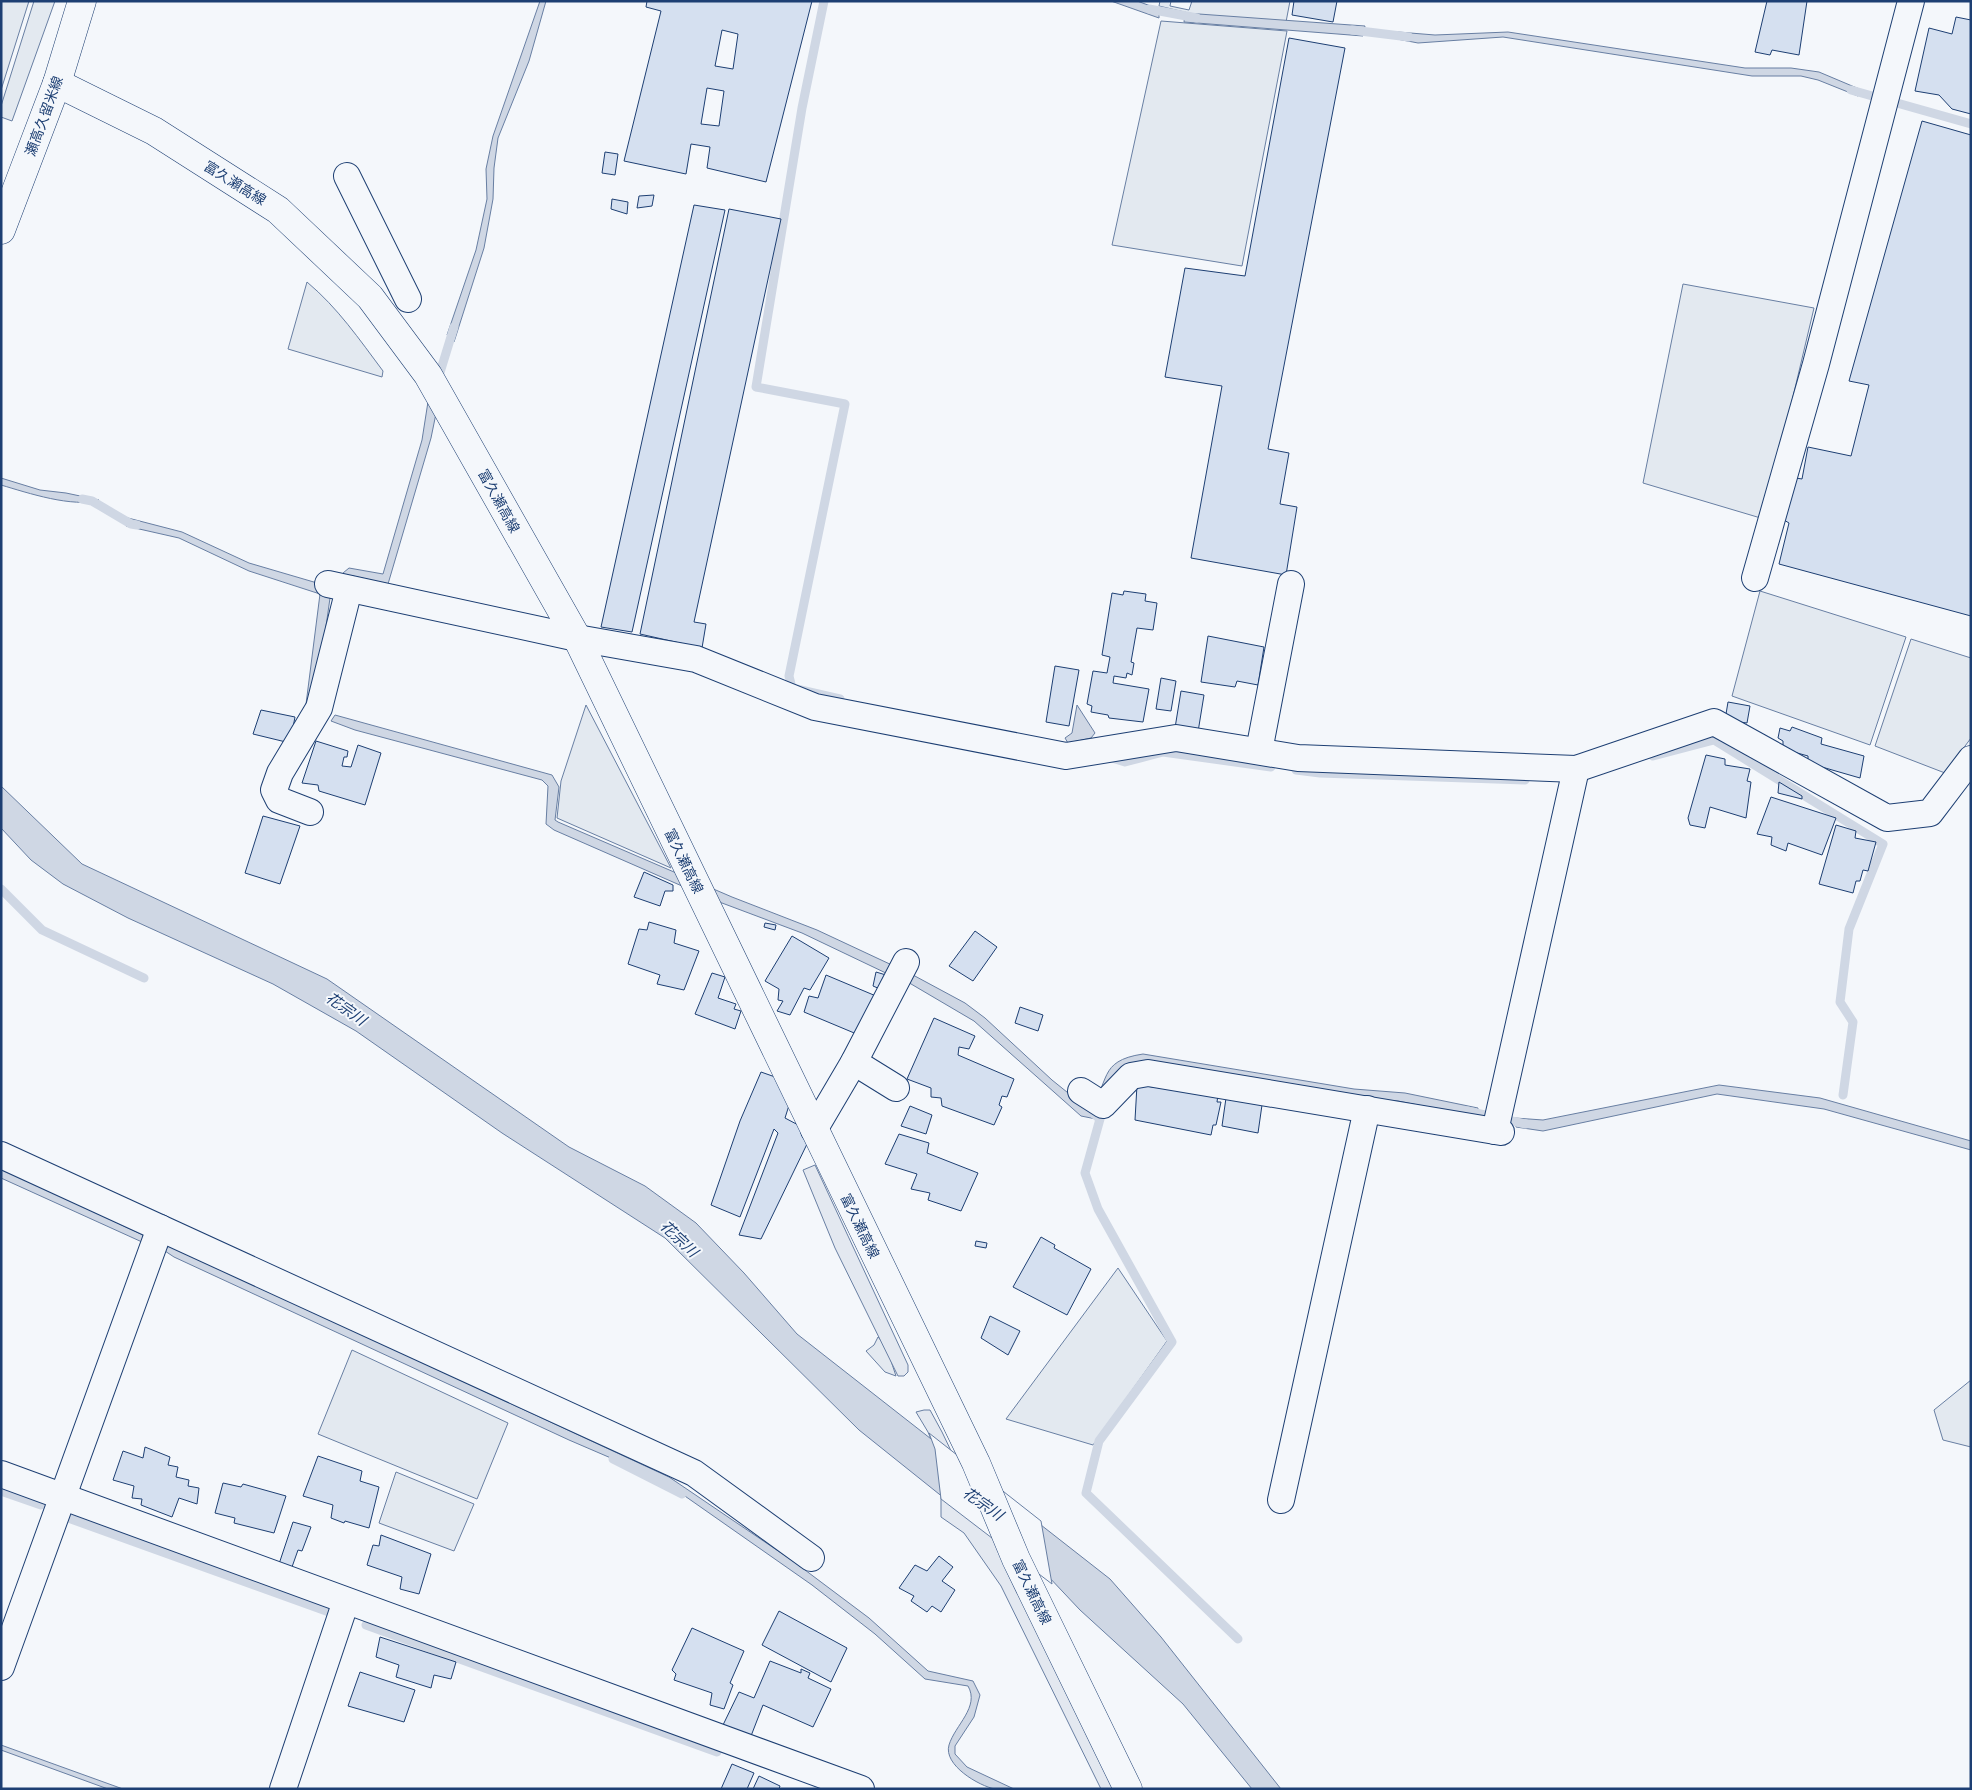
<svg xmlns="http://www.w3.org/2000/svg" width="1972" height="1790" viewBox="0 0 1972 1790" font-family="'Fira Sans','Noto Sans JP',sans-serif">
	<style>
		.green { fill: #e3e9f0; stroke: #687fa3 }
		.parking { fill: #e3e8f0; stroke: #687fa3 }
		.water { fill: #cfd7e4; stroke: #687fa3 }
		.pier { fill: #f4f7fb; stroke: #687fa3 }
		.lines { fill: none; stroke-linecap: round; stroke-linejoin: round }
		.stream { stroke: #cfd7e4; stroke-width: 9 }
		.building { fill: #d5e0f0; stroke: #1d3f73; fill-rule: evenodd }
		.minor-casing { stroke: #1d3f73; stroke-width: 28 }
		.secondary-casing { stroke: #1d3f73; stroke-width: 29 }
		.primary-casing { stroke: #1d3f73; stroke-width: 29 }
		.minor { stroke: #f4f7fb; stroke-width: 26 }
		.secondary { stroke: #f4f7fb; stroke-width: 28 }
		.primary { stroke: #f4f7fb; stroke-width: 28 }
		.labels { text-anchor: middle; stroke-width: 4; stroke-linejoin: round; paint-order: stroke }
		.street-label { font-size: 14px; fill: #1d3f73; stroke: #f4f7fb }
		.water-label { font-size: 15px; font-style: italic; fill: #1d3f73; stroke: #f4f7fb }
	</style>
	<rect width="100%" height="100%" fill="#f4f7fb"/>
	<g class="green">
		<path d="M 1,1 L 29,1 L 1,90 Z"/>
		<path d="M 34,1 L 55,1 L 12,121 L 1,117 L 1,106 Z"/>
		<path d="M 1160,1 L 1171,1 L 1170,6 L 1189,10 L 1192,1 L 1290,1 L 1286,22 L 1197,15 L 1159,6 Z"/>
		<path d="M 1161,21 L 1287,31 L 1242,266 L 1112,245 Z"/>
		<path d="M 307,282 C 338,308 359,339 383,371 L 382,377 L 288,349 Z"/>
		<path d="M 1683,284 L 1814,308 L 1764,519 L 1643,483 Z"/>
		<path d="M 1760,591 L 1906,637 L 1870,745 L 1732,696 Z"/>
		<path d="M 1911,639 L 1971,658 L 1971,738 L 1945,773 L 1875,746 Z"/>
		<path d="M 586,705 L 671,868 L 557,818 L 561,781 Z"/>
		<path d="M 1118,1268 L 1167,1341 L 1093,1445 L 1006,1419 Z"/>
		<path d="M 878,1337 L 886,1346 L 896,1376 L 885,1372 L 866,1351 L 874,1345 Z"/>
		<path d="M 352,1350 L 508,1423 L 477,1499 L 318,1434 Z"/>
		<path d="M 1971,1380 L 1971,1447 L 1943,1440 L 1934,1410 Z"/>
		<path d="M 396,1472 L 474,1504 L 454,1551 L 379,1523 Z"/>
	</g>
	<g class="parking">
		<path d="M 815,1165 L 908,1365 L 908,1372 L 904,1376 L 898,1376 L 835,1248 L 803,1170 Z"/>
		<path d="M 924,1410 L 930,1410 L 942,1432 L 1113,1789 L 1101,1789 L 1001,1586 L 964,1533 L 941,1517 L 941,1490 L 935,1449 L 928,1432 L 916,1412 Z"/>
	</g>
	<g class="water">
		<path d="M 540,1 L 546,1 L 529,61 L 498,138 L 494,168 L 493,199 L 484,248 L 454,342 L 447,335 L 476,250 L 487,199 L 486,169 L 493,136 Z"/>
		<path d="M 1111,1 L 1137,1 L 1159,9 L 1159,18 Z"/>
		<path d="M 1185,13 L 1365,26 L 1363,36 L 1184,22 Z"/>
		<path d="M 1398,32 L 1435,35 L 1508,32 L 1745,68 L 1791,68 L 1819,72 L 1864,91 L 1858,96 L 1818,80 L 1801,76 L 1752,76 L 1503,37 L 1418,43 L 1397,39 Z"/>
		<path d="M 430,389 L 441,389 L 431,438 L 388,584 L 353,576 L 349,579 L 343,573 L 349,568 L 383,574 L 422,440 Z"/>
		<path d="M 1,478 L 40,490 L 66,493 L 99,500 C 73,508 28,493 1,485 Z"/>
		<path d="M 128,518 L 182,532 L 249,563 L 324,585 L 331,591 L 315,704 L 305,712 L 320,594 L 249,571 L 179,538 L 126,526 Z"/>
		<path d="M 1077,705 L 1095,733 L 1091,738 L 1068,743 L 1065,738 L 1072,733 Z"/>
		<path d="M 335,715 L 552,775 L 559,787 L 555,820 L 558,822 L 732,897 L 817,930 L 894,966 L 890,975 L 802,933 L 714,900 L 554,830 L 546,824 L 548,786 L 542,780 L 355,730 L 331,721 Z"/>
		<path d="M 1,786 L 82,864 L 327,979 L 569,1147 L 645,1186 L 696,1223 L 744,1273 L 797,1334 L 1110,1579 L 1161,1637 L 1281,1789 L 1252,1789 L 1183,1704 L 1080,1610 L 1047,1575 L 984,1530 L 859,1430 L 665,1238 L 502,1133 L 356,1031 L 273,984 L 128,918 L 63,884 L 31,860 L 1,828 Z"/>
		<path d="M 913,975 L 965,1003 L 985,1018 L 1052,1080 L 1088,1109 C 1112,1083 1096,1061 1143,1054 L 1354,1089 L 1405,1093 L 1478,1108 L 1477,1117 L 1398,1101 L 1351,1098 L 1139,1062 L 1096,1119 L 1081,1116 L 974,1021 L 906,981 Z"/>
		<path d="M 1719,1085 L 1820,1098 L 1971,1141 L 1971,1150 L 1824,1109 L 1717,1094 L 1543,1131 L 1516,1127 L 1515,1118 L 1543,1120 Z"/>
		<path d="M 1,1168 L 143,1235 L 142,1242 L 1,1178 Z"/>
		<path d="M 169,1245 L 669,1477 L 793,1561 L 869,1618 L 928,1671 L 973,1681 L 980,1695 L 974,1717 L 955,1746 L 955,1754 L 967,1767 L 1014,1789 C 1008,1789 1001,1790 995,1789 C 979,1786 943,1765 949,1745 C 955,1725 980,1707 968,1686 L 925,1679 L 875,1634 L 812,1585 L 662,1480 L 569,1440 L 174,1257 L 165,1251 Z"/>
		<path d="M 1,1745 L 123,1789 L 108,1789 L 1,1750 Z"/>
	</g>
	<path class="pier" d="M 929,1433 L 1041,1521 L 1052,1584 L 941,1499 L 935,1449 Z"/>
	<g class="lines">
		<g class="stream">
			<path d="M 824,1 L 802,108 L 756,387 L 845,404 L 789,676 L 792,688 L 840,699"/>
			<path d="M 1149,9 L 1197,18"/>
			<path d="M 1352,30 L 1409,37"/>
			<path d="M 1851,90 L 1971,124"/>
			<path d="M 438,379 L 454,327"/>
			<path d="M 82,499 L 92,501 L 131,524 L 137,525"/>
			<path d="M 1653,756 L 1714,740 L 1883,844 L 1849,929 L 1840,1002 L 1853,1022 L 1843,1095"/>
			<path d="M 1109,757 L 1125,762 L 1163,752 L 1271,767"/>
			<path d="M 1296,770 L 1320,773 L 1525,780"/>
			<path d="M 1,889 L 42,930 L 144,978"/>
			<path d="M 1467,1111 L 1526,1124"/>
			<path d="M 1094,1114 L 1100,1119 L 1085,1173 L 1098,1209 L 1172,1342 L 1099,1441 L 1086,1493 L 1238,1639"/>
			<path d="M 613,1459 L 682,1494"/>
			<path d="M 1,1491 L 41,1505"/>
			<path d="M 71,1519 L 329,1612"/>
			<path d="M 366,1625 L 717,1752"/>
		</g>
	</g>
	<g class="building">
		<path d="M 647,1 L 812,1 L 766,182 L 707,168 L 710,147 L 691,144 L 686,174 L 624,161 L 661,11 L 646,7 ZM 722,30 L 738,34 L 733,69 L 715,66 ZM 707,88 L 724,91 L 719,126 L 701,124 Z"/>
		<path d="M 1294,1 L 1337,1 L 1333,22 L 1292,15 Z"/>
		<path d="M 1767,1 L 1807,1 L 1799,55 L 1772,50 L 1770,55 L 1755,52 Z"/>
		<path d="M 1956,17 L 1971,20 L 1971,114 L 1952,109 L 1939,95 L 1915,91 L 1929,28 L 1952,34 Z"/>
		<path d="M 1289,38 L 1345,48 L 1268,449 L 1289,453 L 1280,504 L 1297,507 L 1286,575 L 1191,558 L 1222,386 L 1165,377 L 1185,268 L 1245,276 Z"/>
		<path d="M 1922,121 L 1971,135 L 1971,616 L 1779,564 L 1789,523 L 1784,520 L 1796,478 L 1802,479 L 1808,447 L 1851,456 L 1869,385 L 1849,381 Z"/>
		<path d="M 605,152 L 618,154 L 615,175 L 602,173 Z"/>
		<path d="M 654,195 L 652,206 L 637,208 L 639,196 Z"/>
		<path d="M 612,199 L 628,202 L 627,214 L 611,209 Z"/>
		<path d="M 694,205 L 725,210 L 632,632 L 601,627 Z"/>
		<path d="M 729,209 L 781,219 L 694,622 L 706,624 L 702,648 L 640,634 Z"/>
		<path d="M 1124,591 L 1146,594 L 1145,601 L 1157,603 L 1153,630 L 1137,628 L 1131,662 L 1134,663 L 1132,675 L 1127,673 L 1126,678 L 1114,676 L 1113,683 L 1149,689 L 1143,722 L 1109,718 L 1108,715 L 1091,712 L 1092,706 L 1087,704 L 1093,671 L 1107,673 L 1110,657 L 1102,655 L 1112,593 L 1123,595 Z"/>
		<path d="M 1208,636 L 1264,647 L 1258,685 L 1237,681 L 1235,687 L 1201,682 Z"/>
		<path d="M 1055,666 L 1079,670 L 1069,726 L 1046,722 Z"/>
		<path d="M 1161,678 L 1176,681 L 1171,711 L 1156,709 Z"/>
		<path d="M 1181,691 L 1204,695 L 1198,732 L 1175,728 Z"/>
		<path d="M 1728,702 L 1750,706 L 1747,723 L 1725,720 Z"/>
		<path d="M 261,710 L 295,717 L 290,743 L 253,734 Z"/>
		<path d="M 1792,727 L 1822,738 L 1821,744 L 1864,756 L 1860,778 L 1808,763 L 1808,756 L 1783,749 L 1783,741 L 1778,738 L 1780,728 L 1790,731 Z"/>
		<path d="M 316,741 L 348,751 L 347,757 L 344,757 L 342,766 L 351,767 L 358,745 L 381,753 L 365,805 L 319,791 L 318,785 L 302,783 Z"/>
		<path d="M 1706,755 L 1725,759 L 1725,765 L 1750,769 L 1747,781 L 1751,782 L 1746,818 L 1710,807 L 1705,828 L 1690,825 L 1688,818 Z"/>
		<path d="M 1779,782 L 1802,796 L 1802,799 L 1778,793 Z"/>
		<path d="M 1771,797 L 1836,818 L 1822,855 L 1788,843 L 1786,851 L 1771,845 L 1772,837 L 1757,834 Z"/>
		<path d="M 263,816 L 300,826 L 280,884 L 245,873 Z"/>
		<path d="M 1836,825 L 1856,831 L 1855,838 L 1876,842 L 1868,871 L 1863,870 L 1860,881 L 1856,881 L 1853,893 L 1819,884 Z"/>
		<path d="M 644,872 L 673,885 L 673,891 L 665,891 L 660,906 L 634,897 Z"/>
		<path d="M 649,922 L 676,930 L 674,943 L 699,951 L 684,990 L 657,984 L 660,975 L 628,964 L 639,929 L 647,930 Z"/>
		<path d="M 765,923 L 776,925 L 775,930 L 764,927 Z"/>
		<path d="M 975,931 L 997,947 L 973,981 L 949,966 Z"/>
		<path d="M 792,936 L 829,958 L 810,990 L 804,988 L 790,1015 L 777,1011 L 783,1001 L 778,1000 L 779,989 L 765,981 Z"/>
		<path d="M 876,972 L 886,975 L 880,989 L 873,986 Z"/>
		<path d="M 712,973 L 725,977 L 718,998 L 736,1004 L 734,1009 L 741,1011 L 735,1029 L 695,1014 Z"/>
		<path d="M 826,975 L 876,996 L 859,1035 L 804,1012 L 809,996 L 818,998 Z"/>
		<path d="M 1020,1007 L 1043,1015 L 1038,1031 L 1015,1023 Z"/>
		<path d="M 934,1018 L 975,1036 L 969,1049 L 959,1047 L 958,1055 L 1014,1079 L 1007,1097 L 1002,1096 L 999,1105 L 1002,1107 L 994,1125 L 942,1106 L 941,1098 L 931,1097 L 931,1088 L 907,1079 Z"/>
		<path d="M 761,1072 L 778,1078 L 791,1099 L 785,1118 L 802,1127 L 808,1142 L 761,1239 L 739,1235 L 778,1133 L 774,1129 L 740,1217 L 711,1205 L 740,1121 Z"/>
		<path d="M 1137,1085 L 1218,1095 L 1217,1102 L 1221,1102 L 1216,1125 L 1213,1125 L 1211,1135 L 1135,1120 Z"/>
		<path d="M 1226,1098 L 1262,1105 L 1258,1133 L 1222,1126 Z"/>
		<path d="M 910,1106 L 932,1115 L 926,1134 L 901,1126 Z"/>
		<path d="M 899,1134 L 929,1143 L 927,1153 L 978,1173 L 961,1211 L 928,1200 L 930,1193 L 911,1189 L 917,1174 L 885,1164 Z"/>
		<path d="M 1041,1237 L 1055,1245 L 1054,1248 L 1091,1269 L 1067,1315 L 1013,1287 Z"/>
		<path d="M 976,1241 L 987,1243 L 986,1248 L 975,1246 Z"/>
		<path d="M 990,1316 L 1020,1331 L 1008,1355 L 981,1338 Z"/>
		<path d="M 145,1447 L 170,1457 L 168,1465 L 178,1467 L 176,1477 L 189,1480 L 188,1486 L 199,1488 L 197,1504 L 179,1498 L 172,1517 L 141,1505 L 142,1499 L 132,1498 L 134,1486 L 113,1480 L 123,1451 L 143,1458 Z"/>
		<path d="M 318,1456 L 362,1471 L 360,1481 L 379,1487 L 369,1528 L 345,1521 L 344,1523 L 331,1518 L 333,1505 L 303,1496 Z"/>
		<path d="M 223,1483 L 241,1487 L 243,1484 L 286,1496 L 274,1533 L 234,1523 L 235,1518 L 215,1513 Z"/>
		<path d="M 293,1522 L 311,1527 L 302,1551 L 298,1550 L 292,1567 L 279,1564 Z"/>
		<path d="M 381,1535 L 431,1554 L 419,1594 L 400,1589 L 402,1577 L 367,1565 L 373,1545 L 379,1546 Z"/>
		<path d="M 939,1556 L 953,1567 L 942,1581 L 955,1590 L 941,1612 L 932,1606 L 927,1612 L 911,1601 L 914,1596 L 899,1588 L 915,1565 L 927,1571 Z"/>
		<path d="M 779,1611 L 847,1648 L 831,1682 L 762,1645 Z"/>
		<path d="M 692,1628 L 744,1651 L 730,1683 L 733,1685 L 724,1709 L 710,1705 L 712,1693 L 674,1680 L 676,1674 L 672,1670 Z"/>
		<path d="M 380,1637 L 456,1662 L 451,1679 L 434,1675 L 431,1688 L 396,1677 L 399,1665 L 376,1657 Z"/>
		<path d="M 770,1661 L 801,1673 L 801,1669 L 810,1673 L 808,1678 L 831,1689 L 813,1727 L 763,1705 L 751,1736 L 723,1725 L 739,1692 L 754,1698 Z"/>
		<path d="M 360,1672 L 415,1690 L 404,1722 L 348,1706 Z"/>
		<path d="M 732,1764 L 754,1773 L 747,1789 L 721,1789 Z"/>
		<path d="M 759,1776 L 780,1786 L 779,1789 L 753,1789 Z"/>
	</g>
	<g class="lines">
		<g class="minor-casing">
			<g id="minor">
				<path d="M 347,176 L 408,299"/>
				<path d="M 1755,578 L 1816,364 L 1911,1"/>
				<path d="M 328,584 L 577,638 L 696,659 L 815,707 L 1066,756 L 1176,738 L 1298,758 L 1576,769 L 1714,722 L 1887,818 L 1930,813 L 1971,759"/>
				<path d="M 1259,751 L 1291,584"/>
				<path d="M 310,812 L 279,800 L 274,790 L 280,773 L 319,708 L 349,589"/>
				<path d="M 854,1062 L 896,1088"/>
				<path d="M 1081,1091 L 1103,1105 L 1131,1076 L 1148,1073 L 1501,1132"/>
				<path d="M 814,1130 L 854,1062 L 906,962"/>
				<path d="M 1495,1131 L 1576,769"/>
				<path d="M 1,1155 L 694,1473 L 811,1558"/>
				<path d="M 1,1474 L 861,1789"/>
				<path d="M 1281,1500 L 1367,1109"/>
				<path d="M 1,1667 L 160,1228"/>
				<path d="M 283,1789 L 346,1601"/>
			</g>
		</g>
		<g class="secondary-casing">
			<path id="secondary" d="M 57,83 L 154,131 L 278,210 L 370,297 L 428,375 L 577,638 L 976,1463 L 1016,1559 L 1128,1789"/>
		</g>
		<g class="primary-casing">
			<path id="primary" d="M 1,230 L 57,83 L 82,1"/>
		</g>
		<use href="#minor" class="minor"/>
		<use href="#secondary" class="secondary"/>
		<use href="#primary" class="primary"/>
	</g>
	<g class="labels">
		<g class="street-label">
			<text transform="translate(44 116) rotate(-70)" y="5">瀬高久留米線</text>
			<text transform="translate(235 183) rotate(32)" y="5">富久瀬高線</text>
			<text transform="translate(499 501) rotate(61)" y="5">富久瀬高線</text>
			<text transform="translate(684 861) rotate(64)" y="5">富久瀬高線</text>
			<text transform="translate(860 1226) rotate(64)" y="5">富久瀬高線</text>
			<text transform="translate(1032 1592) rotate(64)" y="5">富久瀬高線</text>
		</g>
		<g class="water-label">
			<text transform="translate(346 1009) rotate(35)" y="5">花宗川</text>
			<text transform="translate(679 1239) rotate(43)" y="5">花宗川</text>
			<text transform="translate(983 1504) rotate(35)" y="5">花宗川</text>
		</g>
	</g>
	<rect width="1972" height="1790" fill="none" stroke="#1d3f73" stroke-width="5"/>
</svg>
